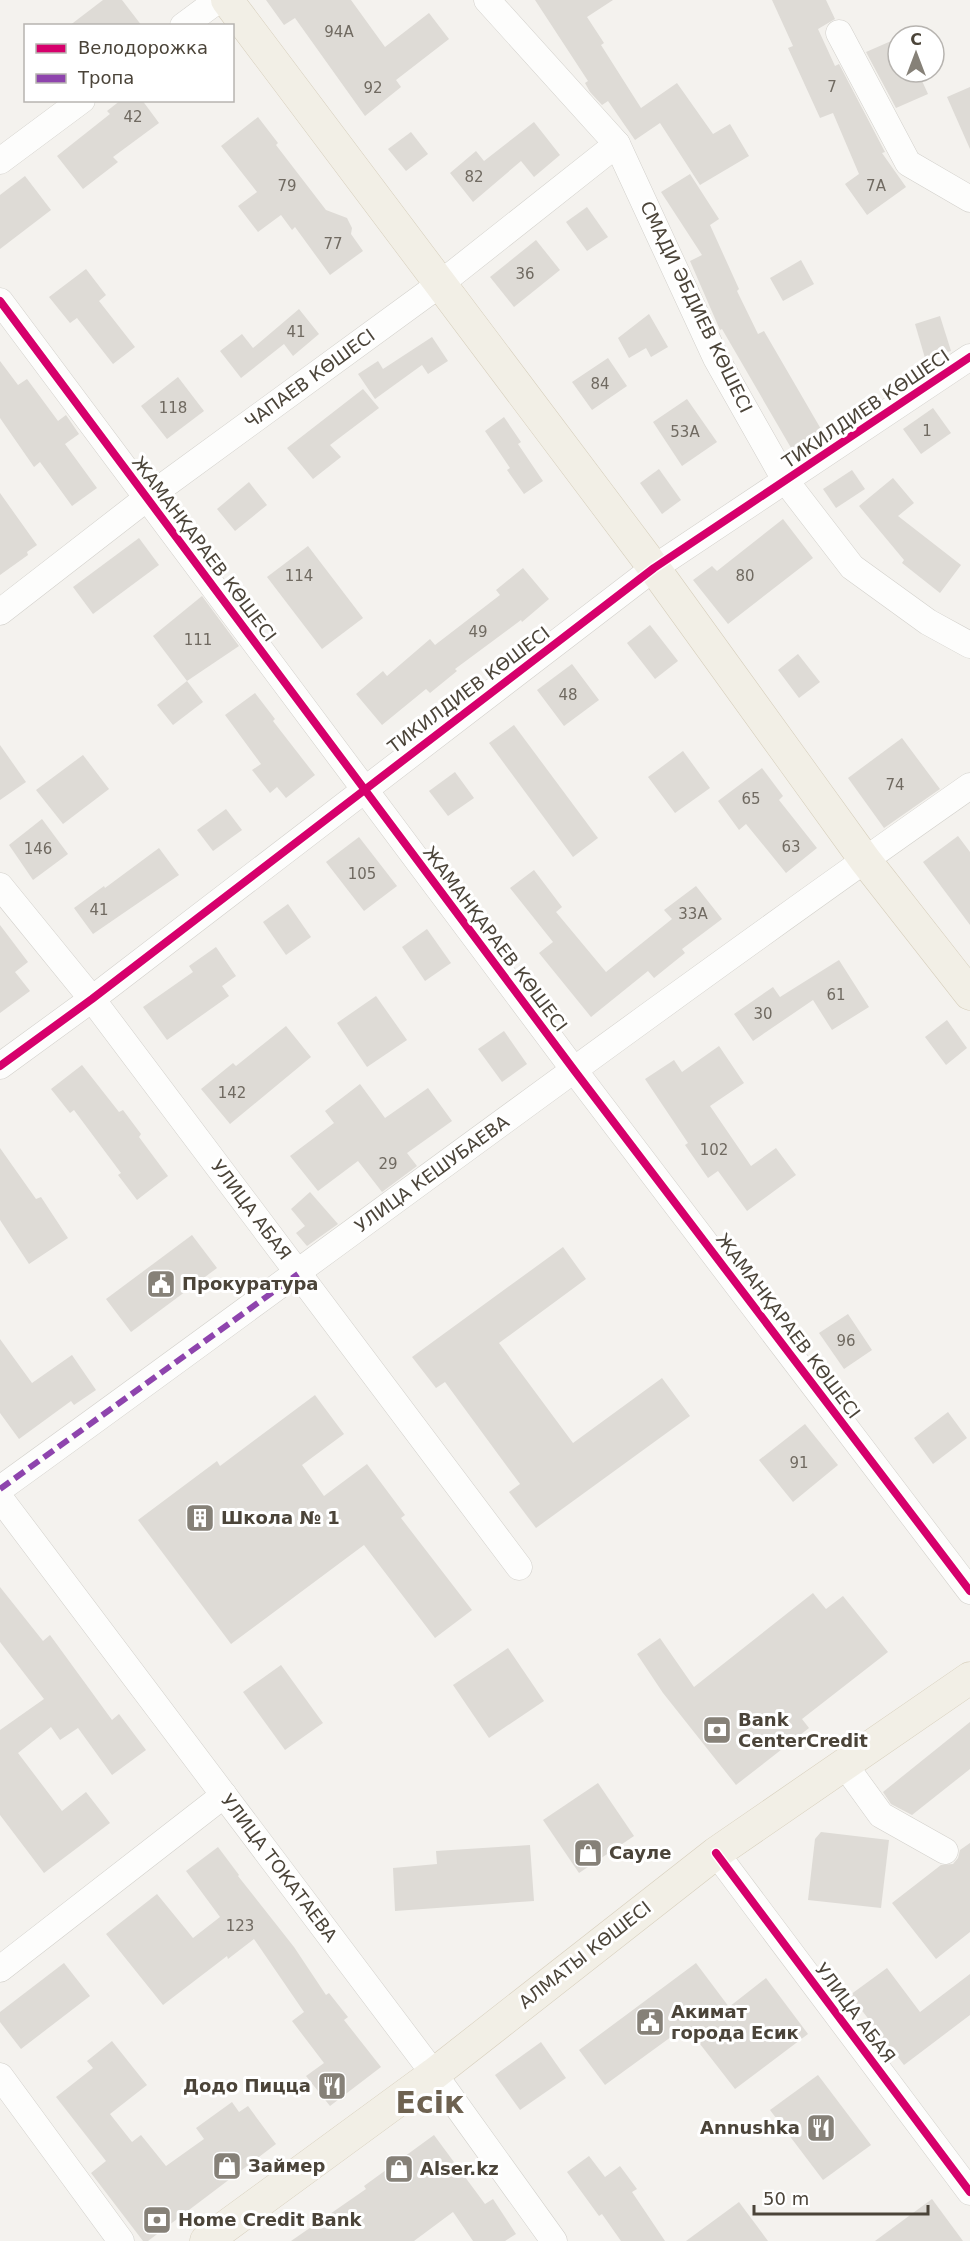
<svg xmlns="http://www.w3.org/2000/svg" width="970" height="2241" viewBox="0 0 970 2241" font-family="'DejaVu Sans',sans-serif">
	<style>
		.building { fill: #dedbd6 }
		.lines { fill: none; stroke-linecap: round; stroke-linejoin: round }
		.minor-casing { stroke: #d2d0cb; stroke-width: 27 }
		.major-casing { stroke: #d6cebb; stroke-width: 33 }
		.minor { stroke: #fdfdfc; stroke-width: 26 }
		.major { stroke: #f2efe6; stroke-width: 32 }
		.quiet { stroke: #8e44ad; stroke-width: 6; stroke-dasharray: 12 6; stroke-linecap: butt }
		.cycleway-casing { stroke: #fff; stroke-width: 11 }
		.cycleway { stroke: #d6006c; stroke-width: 8 }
		.labels { text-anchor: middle; stroke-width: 6; stroke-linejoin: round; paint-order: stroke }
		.number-label { font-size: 15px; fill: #706a61 }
		.street-label { font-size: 18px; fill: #4b4439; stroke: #fff }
		.poi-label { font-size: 18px; font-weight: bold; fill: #4b4439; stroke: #fff; text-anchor: start }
		.town-label { font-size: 30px; font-weight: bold; fill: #6e6250; stroke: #fff }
	</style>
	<rect width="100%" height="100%" fill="#f4f2ee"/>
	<g class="building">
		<path d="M 103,0 L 122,0 L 142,26 L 69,26 Z"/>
		<path d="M 266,0 L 351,0 L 385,47 L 429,13 L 449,39 L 396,80 L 401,87 L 365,116 L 295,18 L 284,25 Z"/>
		<path d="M 535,0 L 613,0 L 587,17 L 604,43 L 601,45 L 641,108 L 677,83 L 713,134 L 730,124 L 749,156 L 700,185 L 660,123 L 635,140 L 608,101 L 602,105 L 590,92 L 585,83 L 588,81 Z"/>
		<path d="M 772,0 L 826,0 L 835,19 L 818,29 L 835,66 L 839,64 L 885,152 L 882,153 L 906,187 L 867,215 L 845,184 L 859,174 L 833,113 L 820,118 L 788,48 L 793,46 Z"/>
		<path d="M 898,38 L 898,72 L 918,72 L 928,94 L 896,108 L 866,52 Z"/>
		<path d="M 970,87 L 970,149 L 947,97 Z"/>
		<path d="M 121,100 L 142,100 L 159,123 L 113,157 L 118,162 L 83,189 L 57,156 L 110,114 L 107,111 Z"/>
		<path d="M 258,117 L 278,143 L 276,145 L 326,210 L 347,218 L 352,228 L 351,234 L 363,251 L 330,275 L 295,227 L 292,230 L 281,215 L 258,232 L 238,206 L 257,192 L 221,146 Z"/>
		<path d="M 534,122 L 560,155 L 534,177 L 521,161 L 473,202 L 450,173 L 476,151 L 484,161 Z"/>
		<path d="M 411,132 L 428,154 L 406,171 L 388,149 Z"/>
		<path d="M 690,174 L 719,219 L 710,225 L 739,289 L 737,291 L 758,334 L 764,331 L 825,436 L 794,453 L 722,329 L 720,330 L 690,261 L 702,255 L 661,192 Z"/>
		<path d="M 25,176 L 51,210 L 0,249 L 0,195 Z"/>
		<path d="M 587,207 L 608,237 L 587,251 L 566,222 Z"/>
		<path d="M 536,240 L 560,270 L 514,307 L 490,277 Z"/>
		<path d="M 801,260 L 814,284 L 783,301 L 770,278 Z"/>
		<path d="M 86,269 L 106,295 L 99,301 L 135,347 L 113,364 L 77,318 L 70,323 L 49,297 Z"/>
		<path d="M 299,309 L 319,334 L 293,356 L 284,344 L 241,378 L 220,351 L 242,334 L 253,348 Z"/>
		<path d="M 649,314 L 668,347 L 651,357 L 646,348 L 629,358 L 618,338 Z"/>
		<path d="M 940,316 L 951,351 L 925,358 L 915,324 Z"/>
		<path d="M 432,337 L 448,361 L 428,374 L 422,365 L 375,399 L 358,374 L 378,361 L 383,369 Z"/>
		<path d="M 608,358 L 627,386 L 592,410 L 572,382 Z"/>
		<path d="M 0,361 L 18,385 L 27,379 L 58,421 L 66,415 L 79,434 L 65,444 L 97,488 L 72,506 L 40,462 L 34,467 L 0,418 Z"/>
		<path d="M 178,377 L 204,411 L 167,439 L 141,406 Z"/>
		<path d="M 363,389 L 379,408 L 330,445 L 341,457 L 313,479 L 287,448 Z"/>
		<path d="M 687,399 L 717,442 L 682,466 L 653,422 Z"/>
		<path d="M 933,408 L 951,433 L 921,454 L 903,429 Z"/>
		<path d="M 504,417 L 521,442 L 518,444 L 543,481 L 524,494 L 507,470 L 510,468 L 485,431 Z"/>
		<path d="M 659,469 L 681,500 L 662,514 L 640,483 Z"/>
		<path d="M 852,470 L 865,489 L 836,508 L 823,489 Z"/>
		<path d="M 893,478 L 914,503 L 898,516 L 961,565 L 940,593 L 902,563 L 904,560 L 859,506 Z"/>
		<path d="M 249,482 L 267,505 L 235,531 L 217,509 Z"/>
		<path d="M 0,493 L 37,545 L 27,552 L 28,555 L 0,575 Z"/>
		<path d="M 783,519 L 813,558 L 728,624 L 693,580 L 712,566 L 717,571 Z"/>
		<path d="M 139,538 L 159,565 L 93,614 L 73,587 Z"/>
		<path d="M 308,546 L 363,618 L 322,649 L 267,577 Z"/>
		<path d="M 523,568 L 549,599 L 522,622 L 521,620 L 455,669 L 457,671 L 430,693 L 426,689 L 382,725 L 356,694 L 383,671 L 387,676 L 430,639 L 435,645 L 500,595 L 496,590 Z"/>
		<path d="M 202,596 L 239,646 L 187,681 L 153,636 Z"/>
		<path d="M 650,625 L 678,661 L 655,679 L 627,643 Z"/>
		<path d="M 798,654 L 820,682 L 799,698 L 778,670 Z"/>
		<path d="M 572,664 L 599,700 L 564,726 L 537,690 Z"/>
		<path d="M 187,681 L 203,702 L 173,725 L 157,705 Z"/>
		<path d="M 255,693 L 275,719 L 273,721 L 315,775 L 286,798 L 277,787 L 270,793 L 252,770 L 261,764 L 225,715 Z"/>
		<path d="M 514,725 L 598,838 L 573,857 L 489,743 Z"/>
		<path d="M 902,738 L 940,789 L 884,828 L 848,778 Z"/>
		<path d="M 0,745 L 26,782 L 0,800 Z"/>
		<path d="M 683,751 L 710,788 L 675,813 L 648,777 Z"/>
		<path d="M 83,755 L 109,789 L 63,824 L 36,790 Z"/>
		<path d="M 762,768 L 783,796 L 779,800 L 817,848 L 786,873 L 746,824 L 739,830 L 718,801 Z"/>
		<path d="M 455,772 L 474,798 L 448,816 L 429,791 Z"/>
		<path d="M 226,809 L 242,830 L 213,851 L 197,830 Z"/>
		<path d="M 42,819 L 68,854 L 33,880 L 9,845 Z"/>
		<path d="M 958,836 L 970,852 L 970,925 L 923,862 Z"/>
		<path d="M 359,837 L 397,886 L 364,911 L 326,862 Z"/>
		<path d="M 159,848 L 179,875 L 93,934 L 74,908 L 104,886 L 105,888 Z"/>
		<path d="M 534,870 L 562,907 L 556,912 L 606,972 L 672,919 L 664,910 L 696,886 L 722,919 L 682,949 L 685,953 L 654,978 L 648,971 L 591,1017 L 539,953 L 553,942 L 510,888 Z"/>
		<path d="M 288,904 L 311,937 L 286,955 L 263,922 Z"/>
		<path d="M 0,925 L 28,962 L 15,972 L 30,991 L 0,1013 Z"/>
		<path d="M 427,929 L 451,963 L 425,981 L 402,947 Z"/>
		<path d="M 216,947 L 236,976 L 222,986 L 229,996 L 167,1040 L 143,1007 L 193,972 L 189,966 Z"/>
		<path d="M 839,960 L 869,1007 L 832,1030 L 813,1000 L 753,1041 L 734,1014 L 773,987 L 780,997 Z"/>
		<path d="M 376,996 L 407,1040 L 367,1067 L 337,1023 Z"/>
		<path d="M 947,1020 L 967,1048 L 946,1065 L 925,1037 Z"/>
		<path d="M 286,1026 L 311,1057 L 230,1124 L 201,1089 L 233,1063 L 236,1066 Z"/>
		<path d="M 504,1031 L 527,1064 L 502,1082 L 478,1049 Z"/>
		<path d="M 719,1046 L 744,1083 L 710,1106 L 751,1166 L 776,1148 L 796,1175 L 747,1211 L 718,1171 L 708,1178 L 685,1145 L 688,1143 L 645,1079 L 674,1060 L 682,1072 Z"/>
		<path d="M 82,1065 L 119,1112 L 123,1110 L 141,1134 L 139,1137 L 168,1176 L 137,1200 L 118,1175 L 121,1173 L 74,1110 L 70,1113 L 51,1089 Z"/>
		<path d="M 360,1084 L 385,1118 L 428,1088 L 452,1121 L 407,1153 L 417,1166 L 382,1192 L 358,1161 L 318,1191 L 290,1156 L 334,1123 L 325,1111 Z"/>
		<path d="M 0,1148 L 36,1199 L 41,1197 L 68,1238 L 29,1264 L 0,1220 Z"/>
		<path d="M 310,1192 L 338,1224 L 307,1246 L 296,1233 L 305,1226 L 291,1209 Z"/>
		<path d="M 192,1235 L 217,1268 L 131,1332 L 106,1299 Z"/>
		<path d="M 563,1247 L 586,1279 L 499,1343 L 573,1443 L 662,1378 L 690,1416 L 536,1528 L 509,1492 L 520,1484 L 445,1382 L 436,1388 L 412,1357 Z"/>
		<path d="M 848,1314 L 872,1350 L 844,1369 L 819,1333 Z"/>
		<path d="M 0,1339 L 32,1383 L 72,1355 L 96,1390 L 74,1405 L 71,1401 L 19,1439 L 0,1413 Z"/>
		<path d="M 315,1395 L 344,1434 L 302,1465 L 324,1496 L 367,1464 L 405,1515 L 401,1518 L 472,1610 L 435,1638 L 364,1545 L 231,1644 L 138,1520 L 217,1461 L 220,1466 Z"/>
		<path d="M 948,1412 L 967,1438 L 933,1464 L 914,1438 Z"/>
		<path d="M 805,1424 L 838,1465 L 793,1502 L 759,1460 Z"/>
		<path d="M 0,1587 L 43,1641 L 50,1635 L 112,1720 L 119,1714 L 146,1750 L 112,1775 L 78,1728 L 60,1740 L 51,1727 L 18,1753 L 62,1811 L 86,1792 L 110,1823 L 44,1873 L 0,1815 L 0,1730 L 44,1699 L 0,1642 Z"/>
		<path d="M 813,1593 L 826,1609 L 843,1596 L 888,1652 L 802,1719 L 809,1728 L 736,1785 L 663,1693 L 637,1654 L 660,1638 L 694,1687 Z"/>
		<path d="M 508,1648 L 544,1701 L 489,1738 L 453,1685 Z"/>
		<path d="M 281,1665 L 323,1723 L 285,1750 L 243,1692 Z"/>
		<path d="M 970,1722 L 970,1769 L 912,1815 L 891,1804 L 883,1792 Z"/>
		<path d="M 598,1783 L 634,1836 L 579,1873 L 543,1820 Z"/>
		<path d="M 821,1832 L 889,1840 L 881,1908 L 808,1900 L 815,1839 Z"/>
		<path d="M 970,1843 L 970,1932 L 936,1959 L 892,1903 L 941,1865 L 953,1864 L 958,1858 L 960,1850 Z"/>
		<path d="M 530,1845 L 534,1901 L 395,1911 L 393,1868 L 437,1864 L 436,1851 Z"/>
		<path d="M 218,1847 L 239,1875 L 238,1876 L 294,1947 L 326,1995 L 329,1993 L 348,2017 L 344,2020 L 381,2067 L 330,2106 L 306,2076 L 324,2063 L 292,2021 L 304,2012 L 254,1939 L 228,1959 L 227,1956 L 163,2005 L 106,1934 L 157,1894 L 193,1938 L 220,1917 L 186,1871 Z"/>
		<path d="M 64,1963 L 90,1996 L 21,2049 L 0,2022 L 0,2012 Z"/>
		<path d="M 696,1963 L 729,2007 L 766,1978 L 808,2034 L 735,2089 L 686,2026 L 605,2085 L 579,2050 Z"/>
		<path d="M 887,1968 L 920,2012 L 970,1974 L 970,2015 L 904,2065 L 850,1995 Z"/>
		<path d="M 112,2041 L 147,2085 L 110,2114 L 132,2142 L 141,2135 L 166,2166 L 204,2139 L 196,2128 L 232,2102 L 239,2112 L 248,2106 L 276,2144 L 148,2241 L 143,2241 L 91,2173 L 106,2161 L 56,2097 L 93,2068 L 87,2061 Z"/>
		<path d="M 541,2042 L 566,2078 L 520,2110 L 495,2075 Z"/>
		<path d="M 818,2075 L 871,2145 L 823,2180 L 770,2110 Z"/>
		<path d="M 434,2135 L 485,2204 L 493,2199 L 516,2234 L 505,2241 L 473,2241 L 453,2212 L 414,2241 L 291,2241 L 366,2189 L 364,2186 Z"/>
		<path d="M 589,2156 L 605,2177 L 620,2166 L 637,2189 L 632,2192 L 665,2241 L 621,2241 L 602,2214 L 599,2216 L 567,2172 Z"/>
		<path d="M 932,2199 L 963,2241 L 875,2241 Z"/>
		<path d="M 739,2202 L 768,2241 L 686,2241 Z"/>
	</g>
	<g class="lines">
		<g class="minor-casing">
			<g id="minor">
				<path d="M 487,0 L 617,144 L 716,358 L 785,480 L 852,567 L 928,622 L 970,645"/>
				<path d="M 183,26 L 218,0"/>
				<path d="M 839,33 L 908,163 L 970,199"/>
				<path d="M 0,161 L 82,100"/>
				<path d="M 0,301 L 574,1070 L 970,1591"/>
				<path d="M 0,612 L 147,498 L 440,284 L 617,144"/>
				<path d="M 0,886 L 92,999 L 519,1567"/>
				<path d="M 0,1066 L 92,999 L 654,568 L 970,357"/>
				<path d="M 0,1489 C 324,1255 643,1015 970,786"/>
				<path d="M 0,1498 L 434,2074 L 554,2241"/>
				<path d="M 844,1764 L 881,1815 L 945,1851"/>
				<path d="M 716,1853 L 970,2192"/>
				<path d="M 0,1969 L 224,1795"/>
				<path d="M 0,2076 L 121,2241"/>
			</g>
		</g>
		<g class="major-casing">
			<g id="major">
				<path d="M 227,0 L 654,568 L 865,860 L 970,994"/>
				<path d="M 206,2241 L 434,2074 L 716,1853 L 970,1678"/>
			</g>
		</g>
		<use href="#minor" class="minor"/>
		<use href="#major" class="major"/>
		<path class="quiet" d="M 0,1489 L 298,1274"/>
		<g class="cycleway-casing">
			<g id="cycleway">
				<path d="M 0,301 L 574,1070 L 970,1591"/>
				<path d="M 0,1066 L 92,999 L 654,568 L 970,357"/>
				<path d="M 716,1853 L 970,2192"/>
			</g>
		</g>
		<use href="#cycleway" class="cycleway"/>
	</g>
	<defs>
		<g id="civic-square" transform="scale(1.5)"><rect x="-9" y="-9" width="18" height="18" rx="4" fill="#868178" stroke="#fff"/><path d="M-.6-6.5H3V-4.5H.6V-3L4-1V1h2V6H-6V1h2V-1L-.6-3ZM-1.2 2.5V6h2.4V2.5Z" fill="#fff"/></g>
		<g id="building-square" transform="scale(1.5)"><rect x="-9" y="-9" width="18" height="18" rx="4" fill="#868178" stroke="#fff"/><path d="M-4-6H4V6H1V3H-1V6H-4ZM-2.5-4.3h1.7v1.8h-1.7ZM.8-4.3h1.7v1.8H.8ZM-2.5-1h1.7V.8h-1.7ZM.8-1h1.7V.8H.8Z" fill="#fff"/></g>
		<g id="bank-square" transform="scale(1.5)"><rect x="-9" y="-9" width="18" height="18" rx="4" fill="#868178" stroke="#fff"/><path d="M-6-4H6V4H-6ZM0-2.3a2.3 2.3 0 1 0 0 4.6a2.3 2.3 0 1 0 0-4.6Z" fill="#fff"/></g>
		<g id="shop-square" transform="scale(1.5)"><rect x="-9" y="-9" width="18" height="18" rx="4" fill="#868178" stroke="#fff"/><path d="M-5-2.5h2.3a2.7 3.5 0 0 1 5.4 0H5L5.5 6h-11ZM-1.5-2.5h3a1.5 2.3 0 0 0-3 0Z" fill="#fff"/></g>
		<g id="restaurant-square" transform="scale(1.5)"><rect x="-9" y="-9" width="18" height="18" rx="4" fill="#868178" stroke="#fff"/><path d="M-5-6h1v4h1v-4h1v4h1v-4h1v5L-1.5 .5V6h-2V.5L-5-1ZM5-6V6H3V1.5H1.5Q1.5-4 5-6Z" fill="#fff"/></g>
	</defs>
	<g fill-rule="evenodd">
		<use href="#civic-square" x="161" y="1284"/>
		<use href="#building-square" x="200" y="1518"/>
		<use href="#bank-square" x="717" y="1730"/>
		<use href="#shop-square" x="588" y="1853"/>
		<use href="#civic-square" x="650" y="2022"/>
		<use href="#restaurant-square" x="332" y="2086"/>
		<use href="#restaurant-square" x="821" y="2128"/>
		<use href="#shop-square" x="227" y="2166"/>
		<use href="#shop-square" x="399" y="2169"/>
		<use href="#bank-square" x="157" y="2220"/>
	</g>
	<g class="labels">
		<g class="number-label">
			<text x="339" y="37">94А</text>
			<text x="832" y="92">7</text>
			<text x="373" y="93">92</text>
			<text x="133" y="122">42</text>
			<text x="474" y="182">82</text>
			<text x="287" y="191">79</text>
			<text x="876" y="191">7А</text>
			<text x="333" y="249">77</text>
			<text x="525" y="279">36</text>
			<text x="296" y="337">41</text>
			<text x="600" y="389">84</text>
			<text x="173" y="413">118</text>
			<text x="927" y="436">1</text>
			<text x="685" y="437">53А</text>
			<text x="299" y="581">114</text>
			<text x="745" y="581">80</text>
			<text x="478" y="637">49</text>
			<text x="198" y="645">111</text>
			<text x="568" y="700">48</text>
			<text x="895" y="790">74</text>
			<text x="751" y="804">65</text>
			<text x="791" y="852">63</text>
			<text x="38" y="854">146</text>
			<text x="362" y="879">105</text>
			<text x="99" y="915">41</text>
			<text x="693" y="919">33А</text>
			<text x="836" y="1000">61</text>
			<text x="763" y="1019">30</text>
			<text x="232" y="1098">142</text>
			<text x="714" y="1155">102</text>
			<text x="388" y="1169">29</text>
			<text x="846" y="1346">96</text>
			<text x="799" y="1468">91</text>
			<text x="240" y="1931">123</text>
		</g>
		<g class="street-label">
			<text transform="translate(696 307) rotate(64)" y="6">СМАДИ ӘБДИЕВ КӨШЕСІ</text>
			<text transform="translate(310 379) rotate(-36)" y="6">ЧАПАЕВ КӨШЕСІ</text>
			<text transform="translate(866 409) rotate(-34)" y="6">ТИКИЛДИЕВ КӨШЕСІ</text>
			<text transform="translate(204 549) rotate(53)" y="6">ЖАМАНҚАРАЕВ КӨШЕСІ</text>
			<text transform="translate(469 690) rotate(-37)" y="6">ТИКИЛДИЕВ КӨШЕСІ</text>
			<text transform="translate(495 939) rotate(53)" y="6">ЖАМАНҚАРАЕВ КӨШЕСІ</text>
			<text transform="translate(432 1174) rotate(-36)" y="6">УЛИЦА КЕШУБАЕВА</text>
			<text transform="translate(251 1210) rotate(53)" y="6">УЛИЦА АБАЯ</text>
			<text transform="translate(788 1326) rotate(53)" y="6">ЖАМАНҚАРАЕВ КӨШЕСІ</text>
			<text transform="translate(279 1868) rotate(53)" y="6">УЛИЦА ТОКАТАЕВА</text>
			<text transform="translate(585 1955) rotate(-38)" y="6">АЛМАТЫ КӨШЕСІ</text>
			<text transform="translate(855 2013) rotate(53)" y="6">УЛИЦА АБАЯ</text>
		</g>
		<g class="poi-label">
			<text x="182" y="1290">Прокуратура</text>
			<text x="221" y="1524">Школа № 1</text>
			<text x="738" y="1726">Bank<tspan x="738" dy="21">CenterCredit</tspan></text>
			<text x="609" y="1859">Сауле</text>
			<text x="671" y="2018">Акимат<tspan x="671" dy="21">города Есик</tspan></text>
			<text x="311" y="2092" text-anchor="end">Додо Пицца</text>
			<text x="800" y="2134" text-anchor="end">Annushka</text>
			<text x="248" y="2172">Займер</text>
			<text x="420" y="2175">Alser.kz</text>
			<text x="178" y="2226">Home Credit Bank</text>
		</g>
		<g class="town-label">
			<text x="430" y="2113">Есік</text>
		</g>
	</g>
	<rect x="24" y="24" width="210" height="78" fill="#ffffff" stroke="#b7b4b0" stroke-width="1.5"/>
	<rect x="36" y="44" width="30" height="9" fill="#d6006c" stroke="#b7b4b0" stroke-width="1.5"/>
	<text x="78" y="54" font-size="18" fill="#4b4439">Велодорожка</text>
	<rect x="36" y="74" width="30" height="9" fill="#8e44ad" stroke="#b7b4b0" stroke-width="1.5"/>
	<text x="78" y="84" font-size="18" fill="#4b4439">Тропа</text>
	<g transform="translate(916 54)"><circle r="28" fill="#ffffff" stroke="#b7b4b0" stroke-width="1.5"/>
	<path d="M0-4.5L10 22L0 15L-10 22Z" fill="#868178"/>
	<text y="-9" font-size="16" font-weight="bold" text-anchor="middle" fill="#4b4439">С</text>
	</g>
	<path d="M754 2205v9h174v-9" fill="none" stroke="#4b4439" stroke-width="3"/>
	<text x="763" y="2205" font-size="18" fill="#4b4439" stroke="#ffffff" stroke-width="4.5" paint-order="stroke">50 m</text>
</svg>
